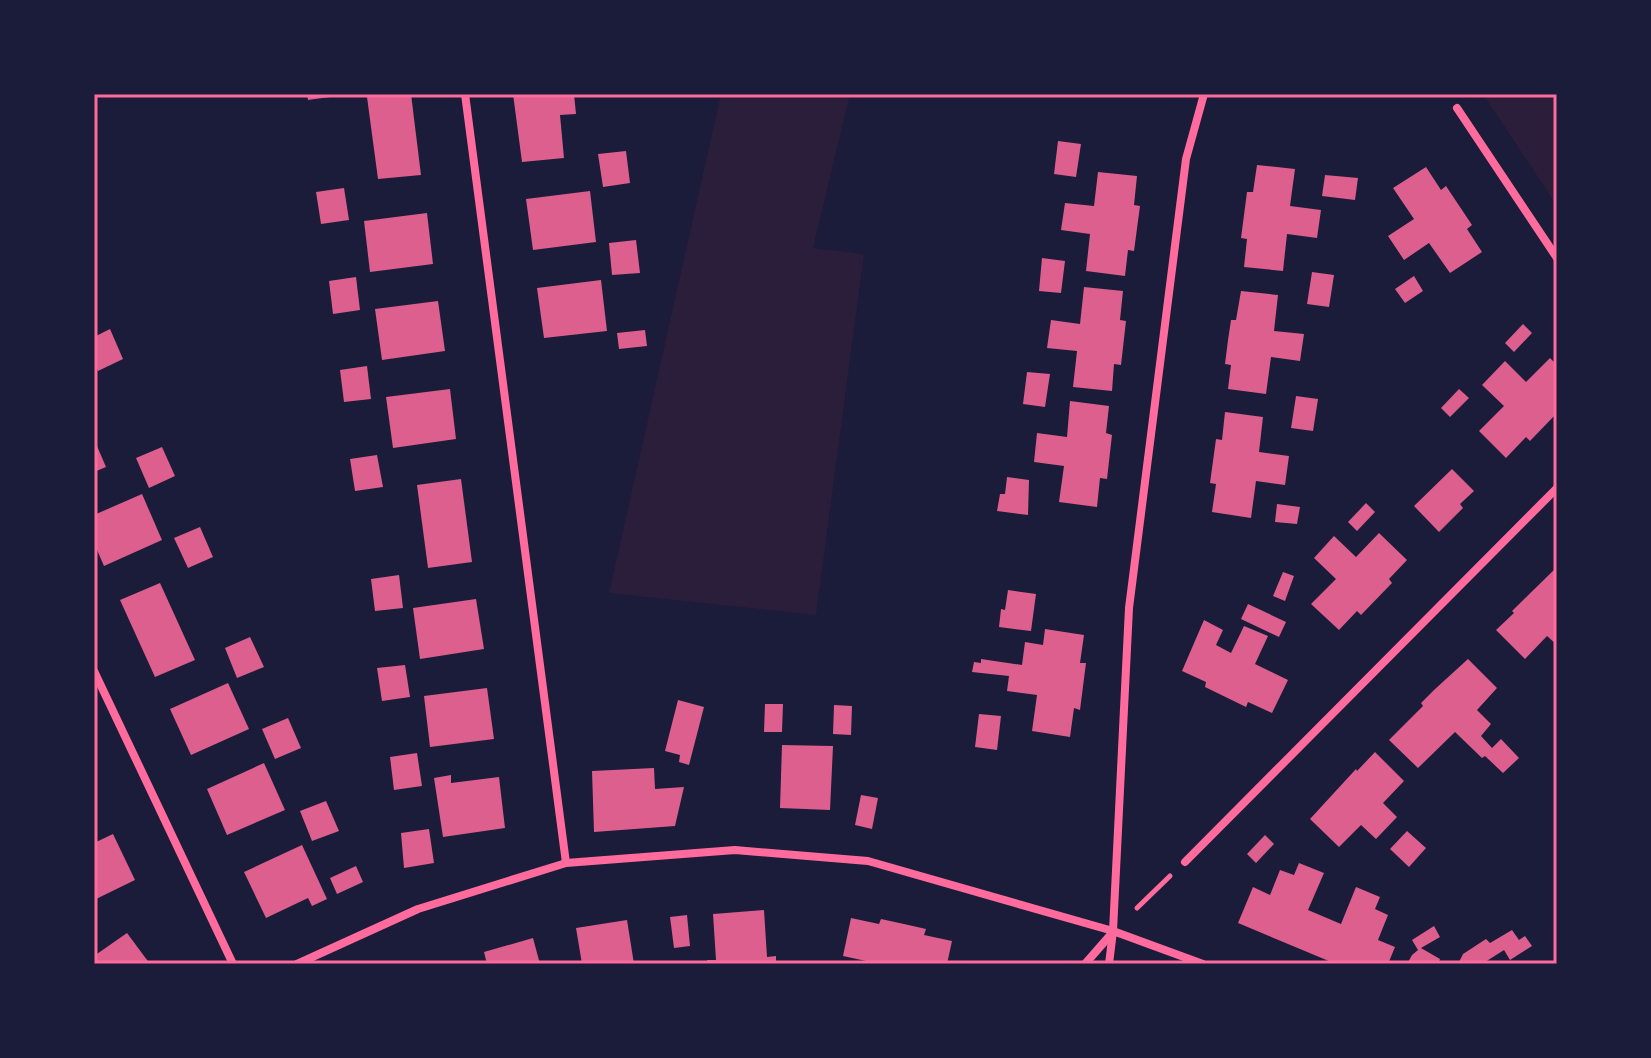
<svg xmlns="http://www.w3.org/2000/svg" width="1651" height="1058" viewBox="0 0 1651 1058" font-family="'Fira Sans',sans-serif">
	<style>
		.green { fill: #2a1e3b }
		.building { fill: #dd5f8e }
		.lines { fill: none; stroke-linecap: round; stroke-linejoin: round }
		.path { stroke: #ff6b9d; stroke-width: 5 }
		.minor { stroke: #ff6b9d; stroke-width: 8 }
		.neatline { fill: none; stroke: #ff6b9d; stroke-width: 3 }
	</style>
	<rect width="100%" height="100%" fill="#1b1b3a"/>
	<g class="green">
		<path d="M 721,94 L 850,94 L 813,248 L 864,254 L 816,615 L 609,593 Z"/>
		<path d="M 1483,94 L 1557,94 L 1557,206 Z"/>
	</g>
	<g class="building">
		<path d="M 307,94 L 337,94 L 337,96 L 308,100 Z"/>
		<path d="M 394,94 L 411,94 L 421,175 L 378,179 L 367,97 Z"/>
		<path d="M 513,94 L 574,94 L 576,114 L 560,115 L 564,158 L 522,162 Z"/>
		<path d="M 1058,141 L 1081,144 L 1076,177 L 1054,174 Z"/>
		<path d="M 626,151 L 630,183 L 603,187 L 598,154 Z"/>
		<path d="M 1257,165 L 1295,169 L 1290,206 L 1321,210 L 1317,238 L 1287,234 L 1283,271 L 1244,267 L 1247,239 L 1241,238 L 1247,192 L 1253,192 Z"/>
		<path d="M 1426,167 L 1441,190 L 1446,186 L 1472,225 L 1467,229 L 1482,252 L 1450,273 L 1429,243 L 1404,260 L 1388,236 L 1414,219 L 1393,188 Z"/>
		<path d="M 1098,172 L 1137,176 L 1134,205 L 1140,206 L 1134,251 L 1128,250 L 1125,276 L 1086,271 L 1090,234 L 1061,230 L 1065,203 L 1094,206 Z"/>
		<path d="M 1325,175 L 1358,178 L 1355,200 L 1322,196 Z"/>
		<path d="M 344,188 L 349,220 L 321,224 L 316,192 Z"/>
		<path d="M 590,191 L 596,242 L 533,250 L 526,199 Z"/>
		<path d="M 427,213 L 433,264 L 370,272 L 364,221 Z"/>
		<path d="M 636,240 L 640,273 L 612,275 L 609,243 Z"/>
		<path d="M 1042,258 L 1065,261 L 1061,293 L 1039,291 Z"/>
		<path d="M 1312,272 L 1334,275 L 1329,307 L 1307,304 Z"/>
		<path d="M 1414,276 L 1423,291 L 1405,303 L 1395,289 Z"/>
		<path d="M 356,277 L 360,310 L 333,314 L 329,281 Z"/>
		<path d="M 601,280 L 607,331 L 544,338 L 537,288 Z"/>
		<path d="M 1084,287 L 1123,291 L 1120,320 L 1126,321 L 1121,365 L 1114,364 L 1112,391 L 1073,387 L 1077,351 L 1047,348 L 1051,320 L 1080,324 Z"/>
		<path d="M 1241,291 L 1278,295 L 1274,331 L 1304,334 L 1300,361 L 1271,357 L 1266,394 L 1228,389 L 1231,365 L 1225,364 L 1228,340 L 1231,320 L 1236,320 Z"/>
		<path d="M 438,301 L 445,351 L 382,360 L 375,309 Z"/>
		<path d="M 1523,324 L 1532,333 L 1514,352 L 1505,343 Z"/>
		<path d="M 110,329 L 123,359 L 98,371 L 94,363 L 94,337 Z"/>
		<path d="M 645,330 L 647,346 L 619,349 L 617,333 Z"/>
		<path d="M 1550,358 L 1557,365 L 1557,413 L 1530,441 L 1526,437 L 1506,458 L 1479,431 L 1504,406 L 1482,385 L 1505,361 L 1526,382 Z"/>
		<path d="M 367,366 L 371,399 L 344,402 L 340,370 Z"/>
		<path d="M 1027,372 L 1050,374 L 1045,407 L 1023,404 Z"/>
		<path d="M 450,389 L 456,439 L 393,448 L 386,397 Z"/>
		<path d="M 1459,389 L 1469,398 L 1450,417 L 1441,408 Z"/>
		<path d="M 1296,396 L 1318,399 L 1313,431 L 1291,428 Z"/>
		<path d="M 1070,401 L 1109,406 L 1106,433 L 1112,435 L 1107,479 L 1100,478 L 1097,507 L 1059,502 L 1064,466 L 1034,462 L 1037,433 L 1067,437 Z"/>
		<path d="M 1225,412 L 1263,417 L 1259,452 L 1289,456 L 1285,485 L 1256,481 L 1251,518 L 1212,512 L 1216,484 L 1210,483 L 1216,439 L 1222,440 Z"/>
		<path d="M 94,439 L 106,467 L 94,472 Z"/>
		<path d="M 162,447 L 175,476 L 149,488 L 136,458 Z"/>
		<path d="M 377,455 L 383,487 L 355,491 L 350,459 Z"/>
		<path d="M 1452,469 L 1474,491 L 1460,504 L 1463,508 L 1439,532 L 1414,506 Z"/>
		<path d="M 1007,477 L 1029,480 L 1028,515 L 997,511 L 1000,494 L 1005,494 Z"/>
		<path d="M 461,479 L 472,562 L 428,568 L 417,485 Z"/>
		<path d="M 142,494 L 162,540 L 104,566 L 94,543 L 94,515 Z"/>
		<path d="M 1366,503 L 1375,512 L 1357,531 L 1348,522 Z"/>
		<path d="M 1277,504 L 1300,507 L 1297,524 L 1275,522 Z"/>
		<path d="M 200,527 L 213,557 L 188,568 L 174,538 Z"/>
		<path d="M 1379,533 L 1407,560 L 1389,579 L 1392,583 L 1361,615 L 1357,611 L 1339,630 L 1311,604 L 1336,579 L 1314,558 L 1334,536 L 1356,557 Z"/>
		<path d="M 1557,567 L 1557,645 L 1547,636 L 1525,659 L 1496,630 L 1514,613 L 1512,611 Z"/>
		<path d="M 1283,572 L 1294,576 L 1285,601 L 1273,596 Z"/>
		<path d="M 399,575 L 403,608 L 375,611 L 371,579 Z"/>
		<path d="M 160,583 L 195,660 L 155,677 L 120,600 Z"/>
		<path d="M 1008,590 L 1036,594 L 1031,631 L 999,627 L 1001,609 L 1005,610 Z"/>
		<path d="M 476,599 L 484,649 L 420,659 L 413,608 Z"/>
		<path d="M 1248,604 L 1286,622 L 1279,637 L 1241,619 Z"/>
		<path d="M 1204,620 L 1223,630 L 1216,645 L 1231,653 L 1244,626 L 1268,636 L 1255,664 L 1288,680 L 1272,713 L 1248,702 L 1246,707 L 1205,687 L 1206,682 L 1182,671 Z"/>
		<path d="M 1045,629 L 1084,635 L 1080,663 L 1086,663 L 1080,710 L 1074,708 L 1070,737 L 1032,731 L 1037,695 L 1007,691 L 1009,676 L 972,672 L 974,662 L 981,663 L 981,659 L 1022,665 L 1025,642 L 1043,645 Z"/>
		<path d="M 250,637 L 264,667 L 237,678 L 225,648 Z"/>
		<path d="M 1468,659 L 1497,688 L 1477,710 L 1491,724 L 1481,736 L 1492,748 L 1501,739 L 1519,758 L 1503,773 L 1485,756 L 1482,758 L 1455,732 L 1418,768 L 1389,740 L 1423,706 L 1421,703 L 1434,690 Z"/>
		<path d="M 405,665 L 410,697 L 382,701 L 377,668 Z"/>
		<path d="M 228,683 L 249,729 L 191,755 L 170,709 Z"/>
		<path d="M 487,688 L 494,739 L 430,747 L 424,696 Z"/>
		<path d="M 678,700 L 704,707 L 689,765 L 679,762 L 680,755 L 665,751 Z"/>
		<path d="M 765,704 L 783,704 L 782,732 L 764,732 Z"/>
		<path d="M 834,705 L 852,706 L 851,735 L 833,734 Z"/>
		<path d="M 979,714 L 1001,716 L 997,750 L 975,747 Z"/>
		<path d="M 288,718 L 301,748 L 275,759 L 262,729 Z"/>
		<path d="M 782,745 L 833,746 L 830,810 L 780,808 Z"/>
		<path d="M 1375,752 L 1404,781 L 1383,803 L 1397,817 L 1376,839 L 1361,825 L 1339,847 L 1310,819 L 1356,769 L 1357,771 Z"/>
		<path d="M 417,753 L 422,786 L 394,790 L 390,757 Z"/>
		<path d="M 264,763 L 285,810 L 227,835 L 207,789 Z"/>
		<path d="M 654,768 L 655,789 L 684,787 L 675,826 L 594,832 L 592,771 Z"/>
		<path d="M 451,775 L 451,783 L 499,777 L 505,828 L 443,837 L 434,778 Z"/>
		<path d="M 861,795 L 878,798 L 872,829 L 855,825 Z"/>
		<path d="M 326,801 L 339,831 L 312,841 L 300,811 Z"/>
		<path d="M 429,829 L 434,863 L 404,868 L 401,833 Z"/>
		<path d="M 1407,831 L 1426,848 L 1409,867 L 1390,849 Z"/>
		<path d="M 113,834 L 135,880 L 94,900 L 94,843 Z"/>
		<path d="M 1265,835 L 1274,844 L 1256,863 L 1247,854 Z"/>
		<path d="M 302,845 L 327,899 L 312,906 L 308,898 L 266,918 L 244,872 Z"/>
		<path d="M 1299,863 L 1324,873 L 1308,910 L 1341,924 L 1356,887 L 1380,897 L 1375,909 L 1388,915 L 1378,940 L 1395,947 L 1388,964 L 1336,964 L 1238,923 L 1253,887 L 1270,895 L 1280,870 L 1294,875 Z"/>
		<path d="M 356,866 L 363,882 L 337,894 L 330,878 Z"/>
		<path d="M 764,910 L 767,957 L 776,956 L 776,964 L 707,964 L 707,960 L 716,960 L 713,914 Z"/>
		<path d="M 687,915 L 690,946 L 674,948 L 670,917 Z"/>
		<path d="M 851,918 L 879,924 L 881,919 L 904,924 L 926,929 L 924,935 L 952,941 L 947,964 L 880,964 L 843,956 Z"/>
		<path d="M 627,920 L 634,964 L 582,964 L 576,928 Z"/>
		<path d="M 1434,926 L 1440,937 L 1421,948 L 1440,959 L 1438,964 L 1407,964 L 1412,955 L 1418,950 L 1412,940 Z"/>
		<path d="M 1512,930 L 1519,940 L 1525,936 L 1532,946 L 1510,960 L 1504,950 L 1482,964 L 1458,964 L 1463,954 L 1486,939 L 1490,943 Z"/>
		<path d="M 127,933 L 150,964 L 94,964 L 94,956 Z"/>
		<path d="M 533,938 L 540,964 L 487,964 L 484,952 Z"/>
	</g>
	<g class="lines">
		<path class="path" d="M 1137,908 L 1170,876"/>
		<g class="minor">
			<path d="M 465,94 L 566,863"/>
			<path d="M 1457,108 L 1557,258"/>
			<path d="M 94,671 L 233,964"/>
			<path d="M 1185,862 L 1557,488"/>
			<path d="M 297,964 L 418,909 L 566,863 L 735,850 L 868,861 L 1113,931 L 1203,964"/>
			<path d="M 1085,964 L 1113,932"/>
			<path d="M 1109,964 L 1113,931 L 1129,608 L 1186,159 L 1204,94"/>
		</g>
	</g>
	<rect width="1651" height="1058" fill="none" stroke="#1b1b3a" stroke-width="192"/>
	<rect x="96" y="96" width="1459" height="866" class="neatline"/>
</svg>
